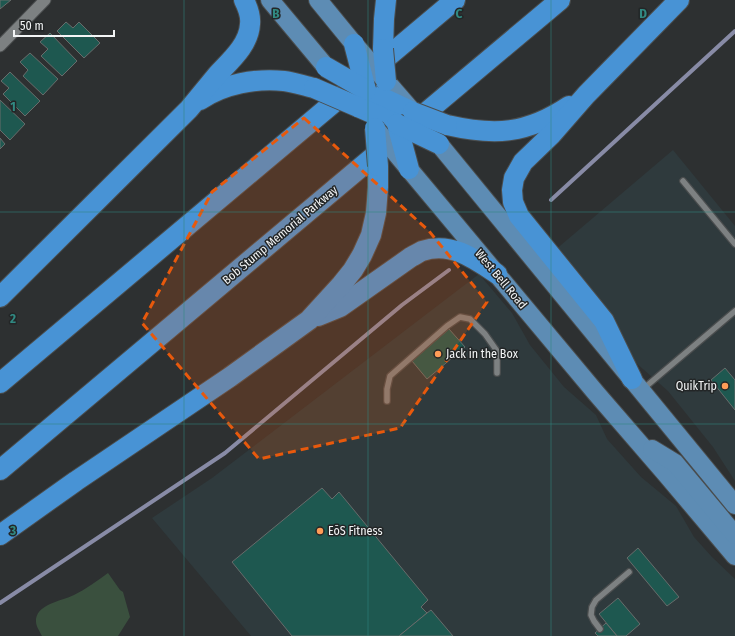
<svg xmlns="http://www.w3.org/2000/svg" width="735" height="636" viewBox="0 0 735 636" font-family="'Fira Sans Condensed',sans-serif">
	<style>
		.built { fill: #2f3a3d }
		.green { fill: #3a503e }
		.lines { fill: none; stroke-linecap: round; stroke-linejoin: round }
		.stream { stroke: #888ba6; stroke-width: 4 }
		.building { fill: #1e5850; stroke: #676c6b }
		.service-casing { stroke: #4a4d4e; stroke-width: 8 }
		.minor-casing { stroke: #4a4d4e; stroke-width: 13 }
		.primary-casing { stroke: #4a4d4e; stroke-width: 20 }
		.motorway-casing { stroke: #4a4d4e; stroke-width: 22 }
		.service { stroke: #7d8182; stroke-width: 5.5 }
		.minor { stroke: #7d8182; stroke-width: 11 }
		.primary { stroke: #5d8cb4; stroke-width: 18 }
		.motorway { stroke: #4893d5; stroke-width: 20 }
		.primary-bridge-casing { stroke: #4a4d4e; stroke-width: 20; stroke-linecap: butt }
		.motorway-bridge-casing { stroke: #4a4d4e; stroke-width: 22; stroke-linecap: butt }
		.primary-bridge { stroke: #5d8cb4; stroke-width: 18 }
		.motorway-bridge { stroke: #4893d5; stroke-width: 20 }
		.marked { fill: #e8590c; fill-opacity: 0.2; stroke: #e8590c; stroke-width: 3; stroke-dasharray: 8 5; stroke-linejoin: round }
		.grid { fill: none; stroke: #318982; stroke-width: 1; stroke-opacity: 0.55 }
		.poi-dot { fill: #fe9c57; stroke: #232627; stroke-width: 1.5 }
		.labels { text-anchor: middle; stroke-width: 3; stroke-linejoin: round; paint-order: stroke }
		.street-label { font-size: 12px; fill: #f3f5f6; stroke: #232627 }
		.poi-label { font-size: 12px; fill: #f3f5f6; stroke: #232627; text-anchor: start }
		.grid-label { font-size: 13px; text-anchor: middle; font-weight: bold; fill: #318982; stroke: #232627; stroke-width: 3; stroke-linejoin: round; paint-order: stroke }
	</style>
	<rect width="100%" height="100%" fill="#2d3031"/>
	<g class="built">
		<path d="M 673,150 L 735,226 L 735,481 L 713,447 L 668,391 L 635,362 L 554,251 Z"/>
		<path d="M 479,274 L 512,313 L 530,345 L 564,387 L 596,415 L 607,439 L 641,477 L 676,506 L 694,537 L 712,557 L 735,579 L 735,636 L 251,636 L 152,518 L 212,478 Z"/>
	</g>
	<path class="green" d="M 108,573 L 120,590 L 123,592 L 130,617 L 118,636 L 42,636 C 40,632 36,626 36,622 C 35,604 62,601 74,595 C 86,589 97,581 108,573 Z"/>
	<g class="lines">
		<g class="stream">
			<path d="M 551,200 L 735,31"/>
			<path d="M 0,603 L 225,453 L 402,305 L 449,270"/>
		</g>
	</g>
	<g class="building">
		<path d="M 0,0 L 11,0 L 0,9 Z"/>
		<path d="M 66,22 L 73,28 L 79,22 L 100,43 L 84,58 L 57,31 Z"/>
		<path d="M 50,33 L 77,61 L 62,76 L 41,56 L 48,49 L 40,42 Z"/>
		<path d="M 30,53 L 58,79 L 43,95 L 23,76 L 28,70 L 20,62 Z"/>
		<path d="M 10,72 L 40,101 L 25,116 L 3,94 L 9,88 L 1,81 Z"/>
		<path d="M 0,100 L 25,124 L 10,140 L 0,130 Z"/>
		<path d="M 0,138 L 5,144 L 0,149 Z"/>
		<path d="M 449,329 L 465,347 L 427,379 L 412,361 Z"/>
		<path d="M 725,368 L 735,380 L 735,410 L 711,380 Z"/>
		<path d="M 322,488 L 332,499 L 339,492 L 428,600 L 421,607 L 427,613 L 399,636 L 292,636 L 232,562 Z"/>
		<path d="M 638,548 L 679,597 L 667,606 L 627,558 Z"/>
		<path d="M 618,598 L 640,624 L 626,636 L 617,636 L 599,614 Z"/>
		<path d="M 431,610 L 453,636 L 399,636 L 427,613 Z"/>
		<path d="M 606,623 L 617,636 L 598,636 L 595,633 Z"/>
	</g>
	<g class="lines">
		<g class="service-casing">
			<g id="service">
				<path d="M 683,181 L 735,244"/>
				<path d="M 643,389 L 735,311"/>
				<path d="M 387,401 L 387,389 L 390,376 L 447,326 L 460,317 L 470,319 L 485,334 L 497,351 L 497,373"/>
				<path d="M 600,629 L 594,621 L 591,615 L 592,607 L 596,600 L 629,572"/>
			</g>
		</g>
		<g class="minor-casing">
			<path id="minor" d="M 0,46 L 45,0"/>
		</g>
		<g class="primary-casing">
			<g id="primary">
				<path d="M 270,0 L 326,67"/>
				<path d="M 318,0 L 354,44"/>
				<path d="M 386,81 L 412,111"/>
				<path d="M 439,144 L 735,505"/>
				<path d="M 409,169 L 596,393 L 666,474 L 735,556"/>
				<path d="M 652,449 L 675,463 L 735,535"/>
			</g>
		</g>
		<g class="motorway-casing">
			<g id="motorway">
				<path d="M 383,49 L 384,19 L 386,0"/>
				<path d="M 373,69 L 455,0"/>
				<path d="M 366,90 L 413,112"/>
				<path d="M 200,100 C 223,84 256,78 284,81 C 294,82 304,86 314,88"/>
				<path d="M 358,107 L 397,124"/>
				<path d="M 447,125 C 495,136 527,134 569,106"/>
				<path d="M 0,297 L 189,109 C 198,98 208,86 217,75 C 230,61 249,45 250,24 C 251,16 248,8 244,0"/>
				<path d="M 318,316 L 340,307 L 411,257 C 415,255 418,253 422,251 C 451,241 475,259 497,274"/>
				<path d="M 632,379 L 604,321 L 519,216 L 513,202 L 512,190 L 514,178 L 523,162 L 552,134 L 586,95 L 679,0"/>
				<path d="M 0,383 L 350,89"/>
				<path d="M 0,470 L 560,0"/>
				<path d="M 0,535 L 76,481 L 230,377 L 309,320 L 341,285 L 353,270 L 362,255 L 371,235 L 376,213 L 378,187 L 378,166"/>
			</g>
		</g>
		<use href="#service" class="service"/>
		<use href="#minor" class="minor"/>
		<use href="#primary" class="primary"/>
		<use href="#motorway" class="motorway"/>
		<g class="primary-bridge-casing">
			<g id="primary-bridge">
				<path d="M 354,44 L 386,81"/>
				<path d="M 375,128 L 409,169"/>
			</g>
		</g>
		<g class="motorway-bridge-casing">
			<g id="motorway-bridge">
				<path d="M 354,44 L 366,90"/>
				<path d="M 383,49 L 386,81"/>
				<path d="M 326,67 L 366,90"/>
				<path d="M 314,88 L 358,107"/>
				<path d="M 413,112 L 447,125"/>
				<path d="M 397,124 L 409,169"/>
				<path d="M 397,124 L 439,144"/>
				<path d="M 375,128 L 378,166"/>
			</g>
		</g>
		<use href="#primary-bridge" class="primary-bridge"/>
		<use href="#motorway-bridge" class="motorway-bridge"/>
	</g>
	<path class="marked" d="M 304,118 L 429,231 L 487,302 L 400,428 L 259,459 L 142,323 L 212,192 Z"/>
	<path class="grid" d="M 184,0 L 184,636M 368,0 L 368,636M 551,0 L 551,636M 0,212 L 735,212M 0,424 L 735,424"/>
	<g class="poi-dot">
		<circle cx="438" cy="354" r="4"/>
		<circle cx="725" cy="386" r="4"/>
		<circle cx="320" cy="531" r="4"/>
	</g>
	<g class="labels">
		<g class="street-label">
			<text transform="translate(280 235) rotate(-40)" y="4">Bob Stump Memorial Parkway</text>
			<text transform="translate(501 279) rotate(50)" y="4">West Bell Road</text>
		</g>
		<g class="poi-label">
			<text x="446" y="358">Jack in the Box</text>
			<text x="717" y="390" text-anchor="end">QuikTrip</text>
			<text x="328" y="535">EōS Fitness</text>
		</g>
	</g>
	<g class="grid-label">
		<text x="276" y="18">B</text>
		<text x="459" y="18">C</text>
		<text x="643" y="18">D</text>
		<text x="13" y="111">1</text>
		<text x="13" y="323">2</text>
		<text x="13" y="535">3</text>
	</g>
	<path d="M14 30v6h100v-6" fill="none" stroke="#f3f5f6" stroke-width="2"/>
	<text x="20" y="30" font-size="12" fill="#f3f5f6" stroke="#232627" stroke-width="3" paint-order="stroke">50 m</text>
</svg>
